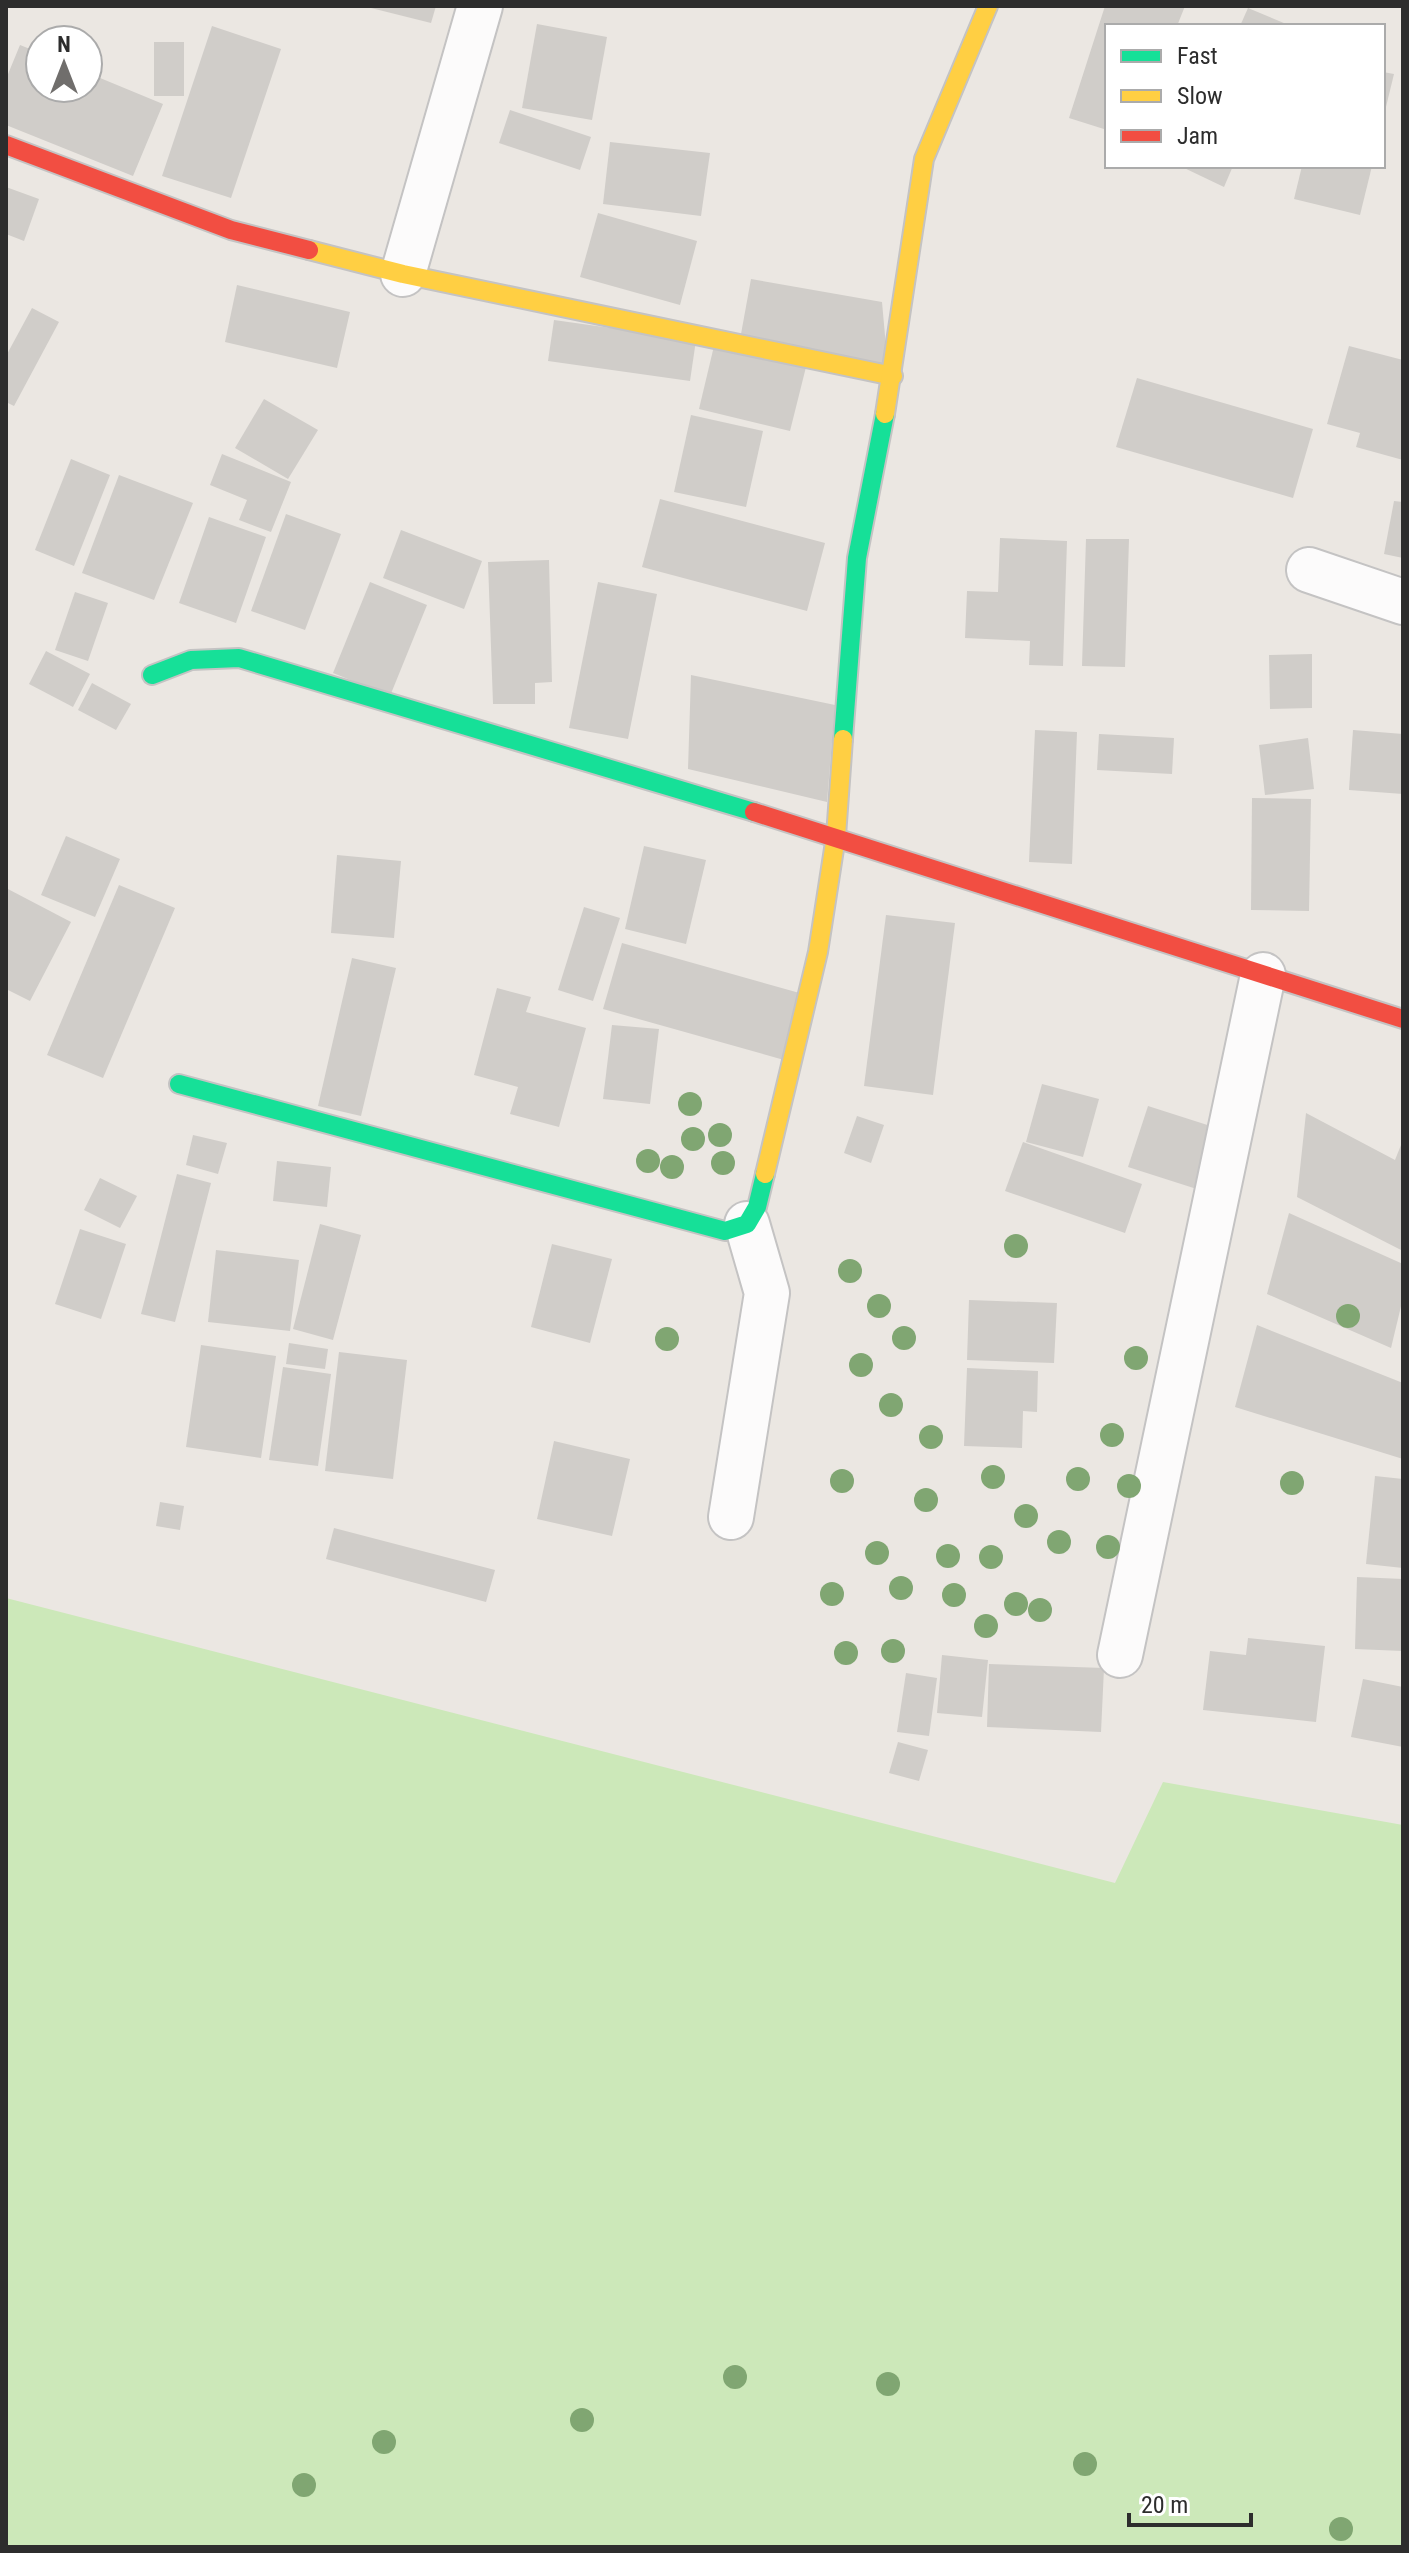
<svg xmlns="http://www.w3.org/2000/svg" width="1409" height="2553" viewBox="0 0 1409 2553" font-family="'Roboto Condensed',sans-serif">
	<style>
		.green { fill: #cce8b9 }
		.building { fill: #d0cdc9 }
		.lines { fill: none; stroke-linecap: round; stroke-linejoin: round }
		.street-casing { stroke: #c4c3c3; stroke-width: 48 }
		.fast-casing { stroke: #c4c3c3; stroke-width: 22 }
		.slow-casing { stroke: #c4c3c3; stroke-width: 22 }
		.jam-casing { stroke: #c4c3c3; stroke-width: 22 }
		.street { stroke: #fcfbfb; stroke-width: 44 }
		.fast { stroke: #16e098; stroke-width: 18 }
		.slow { stroke: #ffcf43; stroke-width: 18 }
		.jam { stroke: #f24e42; stroke-width: 18 }
		.tree { fill: #80a672 }
	</style>
	<rect width="100%" height="100%" fill="#ebe7e2"/>
	<path class="green" d="M 6,1598 L 1115,1883 L 1163,1782 L 1403,1825 L 1403,2547 L 6,2547 Z"/>
	<g class="building">
		<path d="M 363,6 L 436,6 L 431,23 Z"/>
		<path d="M 1105,6 L 1185,6 L 1177,26 L 1107,26 L 1107,130 L 1069,118 Z"/>
		<path d="M 1248,8 L 1291,26 L 1240,26 Z"/>
		<path d="M 537,24 L 607,37 L 592,120 L 522,108 Z"/>
		<path d="M 212,26 L 281,49 L 231,198 L 162,176 Z"/>
		<rect x="154" y="42" width="30" height="54"/>
		<path d="M 20,45 L 40,53 L 40,88 L 88,88 L 88,73 L 163,104 L 133,176 L 6,125 L 6,79 Z"/>
		<path d="M 1383,72 L 1394,74 L 1384,115 L 1383,115 Z"/>
		<path d="M 510,110 L 591,137 L 580,170 L 499,143 Z"/>
		<path d="M 610,142 L 710,153 L 701,216 L 603,204 Z"/>
		<path d="M 1180,166 L 1233,166 L 1224,187 Z"/>
		<path d="M 1302,166 L 1372,166 L 1360,215 L 1294,199 Z"/>
		<path d="M 6,187 L 39,199 L 24,241 L 6,234 Z"/>
		<path d="M 598,213 L 697,241 L 680,305 L 580,277 Z"/>
		<path d="M 751,279 L 882,302 L 888,369 L 741,334 Z"/>
		<path d="M 237,285 L 350,312 L 337,368 L 225,342 Z"/>
		<path d="M 32,308 L 59,322 L 14,406 L 6,402 L 6,356 Z"/>
		<path d="M 554,320 L 696,340 L 690,381 L 548,361 Z"/>
		<path d="M 714,346 L 806,367 L 790,431 L 699,409 Z"/>
		<path d="M 1349,346 L 1403,360 L 1403,460 L 1356,447 L 1360,433 L 1327,424 Z"/>
		<path d="M 1137,378 L 1313,429 L 1293,498 L 1116,447 Z"/>
		<path d="M 264,399 L 318,430 L 288,479 L 235,448 Z"/>
		<path d="M 691,415 L 763,431 L 746,507 L 674,492 Z"/>
		<path d="M 222,454 L 291,482 L 271,532 L 239,520 L 247,500 L 210,485 Z"/>
		<path d="M 71,459 L 110,475 L 74,566 L 35,550 Z"/>
		<path d="M 119,475 L 193,503 L 154,600 L 82,573 Z"/>
		<path d="M 660,499 L 825,543 L 807,611 L 642,567 Z"/>
		<path d="M 1394,501 L 1403,502 L 1403,558 L 1384,554 Z"/>
		<path d="M 286,514 L 341,534 L 305,630 L 251,611 Z"/>
		<path d="M 209,517 L 266,537 L 236,623 L 179,603 Z"/>
		<path d="M 401,530 L 482,561 L 464,609 L 383,578 Z"/>
		<path d="M 1000,538 L 1067,541 L 1063,666 L 1029,665 L 1030,641 L 965,638 L 967,591 L 998,592 Z"/>
		<path d="M 1086,539 L 1129,539 L 1125,667 L 1082,666 Z"/>
		<path d="M 549,560 L 552,682 L 535,683 L 535,704 L 493,704 L 488,562 Z"/>
		<path d="M 370,582 L 427,605 L 390,696 L 333,673 Z"/>
		<path d="M 598,582 L 657,594 L 628,739 L 569,728 Z"/>
		<path d="M 75,592 L 108,603 L 88,661 L 55,650 Z"/>
		<path d="M 46,651 L 90,674 L 73,707 L 29,684 Z"/>
		<path d="M 1312,654 L 1312,708 L 1270,709 L 1269,655 Z"/>
		<path d="M 691,675 L 835,705 L 827,802 L 688,769 Z"/>
		<path d="M 92,683 L 131,704 L 116,730 L 78,710 Z"/>
		<path d="M 1035,730 L 1077,732 L 1072,864 L 1029,862 Z"/>
		<path d="M 1353,730 L 1403,734 L 1403,794 L 1349,790 Z"/>
		<path d="M 1099,734 L 1174,738 L 1172,774 L 1097,770 Z"/>
		<path d="M 1308,738 L 1314,789 L 1265,795 L 1259,745 Z"/>
		<path d="M 1252,798 L 1311,799 L 1309,911 L 1251,910 Z"/>
		<path d="M 66,836 L 120,859 L 95,917 L 41,895 Z"/>
		<path d="M 644,846 L 706,860 L 686,944 L 625,929 Z"/>
		<path d="M 337,855 L 401,861 L 394,938 L 331,933 Z"/>
		<path d="M 119,885 L 175,908 L 103,1078 L 47,1055 Z"/>
		<path d="M 6,888 L 71,922 L 30,1001 L 6,989 Z"/>
		<path d="M 584,907 L 620,918 L 593,1001 L 558,990 Z"/>
		<path d="M 886,915 L 955,923 L 933,1095 L 864,1086 Z"/>
		<path d="M 622,943 L 803,994 L 784,1060 L 603,1009 Z"/>
		<path d="M 352,958 L 396,968 L 361,1116 L 318,1106 Z"/>
		<path d="M 497,988 L 531,997 L 526,1012 L 586,1028 L 559,1127 L 510,1114 L 518,1087 L 474,1075 Z"/>
		<path d="M 612,1025 L 659,1029 L 650,1104 L 603,1099 Z"/>
		<path d="M 1042,1084 L 1099,1099 L 1083,1157 L 1026,1142 Z"/>
		<path d="M 1148,1106 L 1223,1130 L 1203,1191 L 1128,1167 Z"/>
		<path d="M 1306,1113 L 1395,1160 L 1403,1140 L 1403,1251 L 1297,1197 Z"/>
		<path d="M 857,1116 L 884,1125 L 871,1163 L 844,1153 Z"/>
		<path d="M 193,1135 L 227,1143 L 218,1174 L 186,1165 Z"/>
		<path d="M 1023,1142 L 1142,1184 L 1125,1233 L 1005,1191 Z"/>
		<path d="M 277,1161 L 331,1167 L 327,1207 L 273,1201 Z"/>
		<path d="M 177,1174 L 211,1183 L 175,1322 L 141,1314 Z"/>
		<path d="M 100,1178 L 137,1196 L 120,1228 L 84,1210 Z"/>
		<path d="M 1289,1213 L 1403,1264 L 1403,1298 L 1391,1348 L 1267,1294 Z"/>
		<path d="M 320,1224 L 361,1235 L 333,1340 L 293,1329 Z"/>
		<path d="M 80,1229 L 126,1244 L 101,1319 L 55,1304 Z"/>
		<path d="M 552,1244 L 612,1259 L 590,1343 L 531,1327 Z"/>
		<path d="M 216,1250 L 299,1260 L 290,1331 L 208,1322 Z"/>
		<path d="M 969,1300 L 1057,1303 L 1054,1363 L 967,1360 Z"/>
		<path d="M 1257,1325 L 1403,1383 L 1403,1459 L 1235,1407 Z"/>
		<path d="M 289,1343 L 328,1349 L 325,1369 L 286,1364 Z"/>
		<path d="M 201,1345 L 276,1356 L 261,1458 L 186,1447 Z"/>
		<path d="M 339,1352 L 407,1360 L 393,1479 L 325,1471 Z"/>
		<path d="M 283,1367 L 331,1374 L 318,1466 L 269,1460 Z"/>
		<path d="M 967,1368 L 1038,1371 L 1037,1412 L 1023,1411 L 1022,1448 L 964,1446 Z"/>
		<path d="M 554,1441 L 630,1459 L 612,1536 L 537,1519 Z"/>
		<path d="M 1375,1476 L 1403,1479 L 1403,1568 L 1366,1564 Z"/>
		<path d="M 160,1502 L 184,1506 L 180,1530 L 156,1526 Z"/>
		<path d="M 334,1528 L 495,1570 L 486,1602 L 326,1559 Z"/>
		<path d="M 1357,1577 L 1403,1579 L 1403,1651 L 1355,1649 Z"/>
		<path d="M 1248,1638 L 1325,1646 L 1316,1722 L 1203,1710 L 1210,1651 L 1246,1655 Z"/>
		<path d="M 942,1655 L 988,1660 L 982,1717 L 937,1713 Z"/>
		<path d="M 989,1664 L 1104,1668 L 1101,1732 L 987,1727 Z"/>
		<path d="M 906,1673 L 937,1678 L 929,1736 L 897,1732 Z"/>
		<path d="M 1363,1679 L 1403,1687 L 1403,1747 L 1351,1737 Z"/>
		<path d="M 898,1742 L 928,1750 L 919,1781 L 889,1773 Z"/>
	</g>
	<g class="lines">
		<g class="street-casing">
			<g id="street">
				<path d="M 403,274 L 480,6"/>
				<path d="M 1309,570 L 1403,602"/>
				<path d="M 731,1517 L 767,1293 L 747,1224"/>
				<path d="M 1120,1655 L 1263,975"/>
			</g>
		</g>
		<g class="fast-casing">
			<g id="fast">
				<path d="M 152,675 L 191,660 L 239,658 L 754,812"/>
				<path d="M 843,739 L 857,558 L 885,414"/>
				<path d="M 179,1084 L 725,1231 L 747,1224 L 757,1207 L 765,1174"/>
			</g>
		</g>
		<g class="slow-casing">
			<g id="slow">
				<path d="M 309,250 L 403,274 L 893,376"/>
				<path d="M 885,414 L 924,159 L 988,6"/>
				<path d="M 765,1174 L 818,952 L 836,836 L 843,739"/>
			</g>
		</g>
		<g class="jam-casing">
			<g id="jam">
				<path d="M 6,145 L 231,230 L 309,250"/>
				<path d="M 754,812 L 1403,1019"/>
			</g>
		</g>
		<use href="#street" class="street"/>
		<use href="#fast" class="fast"/>
		<use href="#slow" class="slow"/>
		<use href="#jam" class="jam"/>
	</g>
	<g class="tree">
		<circle cx="690" cy="1104" r="12"/>
		<circle cx="720" cy="1135" r="12"/>
		<circle cx="693" cy="1139" r="12"/>
		<circle cx="648" cy="1161" r="12"/>
		<circle cx="723" cy="1163" r="12"/>
		<circle cx="672" cy="1167" r="12"/>
		<circle cx="1016" cy="1246" r="12"/>
		<circle cx="850" cy="1271" r="12"/>
		<circle cx="879" cy="1306" r="12"/>
		<circle cx="1348" cy="1316" r="12"/>
		<circle cx="904" cy="1338" r="12"/>
		<circle cx="667" cy="1339" r="12"/>
		<circle cx="1136" cy="1358" r="12"/>
		<circle cx="861" cy="1365" r="12"/>
		<circle cx="891" cy="1405" r="12"/>
		<circle cx="1112" cy="1435" r="12"/>
		<circle cx="931" cy="1437" r="12"/>
		<circle cx="993" cy="1477" r="12"/>
		<circle cx="1078" cy="1479" r="12"/>
		<circle cx="842" cy="1481" r="12"/>
		<circle cx="1292" cy="1483" r="12"/>
		<circle cx="1129" cy="1486" r="12"/>
		<circle cx="926" cy="1500" r="12"/>
		<circle cx="1026" cy="1516" r="12"/>
		<circle cx="1059" cy="1542" r="12"/>
		<circle cx="1108" cy="1547" r="12"/>
		<circle cx="877" cy="1553" r="12"/>
		<circle cx="948" cy="1556" r="12"/>
		<circle cx="991" cy="1557" r="12"/>
		<circle cx="901" cy="1588" r="12"/>
		<circle cx="832" cy="1594" r="12"/>
		<circle cx="954" cy="1595" r="12"/>
		<circle cx="1016" cy="1604" r="12"/>
		<circle cx="1040" cy="1610" r="12"/>
		<circle cx="986" cy="1626" r="12"/>
		<circle cx="893" cy="1651" r="12"/>
		<circle cx="846" cy="1653" r="12"/>
		<circle cx="735" cy="2377" r="12"/>
		<circle cx="888" cy="2384" r="12"/>
		<circle cx="582" cy="2420" r="12"/>
		<circle cx="384" cy="2442" r="12"/>
		<circle cx="1085" cy="2464" r="12"/>
		<circle cx="304" cy="2485" r="12"/>
		<circle cx="1341" cy="2529" r="12"/>
	</g>
	<rect width="1409" height="2553" fill="none" stroke="#2d2d2d" stroke-width="16"/>
	<rect x="1105" y="24" width="280" height="144" fill="#ffffff" stroke="#ababab" stroke-width="2"/>
	<rect x="1121" y="50" width="40" height="12" fill="#16e098" stroke="#ababab" stroke-width="2"/>
	<text x="1177" y="64" font-size="24" fill="#2d2d2d">Fast</text>
	<rect x="1121" y="90" width="40" height="12" fill="#ffcf43" stroke="#ababab" stroke-width="2"/>
	<text x="1177" y="104" font-size="24" fill="#2d2d2d">Slow</text>
	<rect x="1121" y="130" width="40" height="12" fill="#f24e42" stroke="#ababab" stroke-width="2"/>
	<text x="1177" y="144" font-size="24" fill="#2d2d2d">Jam</text>
	<g transform="translate(64 64)"><circle r="38" fill="#ffffff" stroke="#ababab" stroke-width="2"/>
	<path d="M0-6L14 30L0 20L-14 30Z" fill="#706e6c"/>
	<text y="-12" font-size="22" font-weight="bold" text-anchor="middle" fill="#2d2d2d">N</text>
	</g>
	<path d="M1129 2513v12h122v-12" fill="none" stroke="#2d2d2d" stroke-width="4"/>
	<text x="1141" y="2513" font-size="24" fill="#2d2d2d" stroke="#ffffff" stroke-width="6" paint-order="stroke">20 m</text>
</svg>
